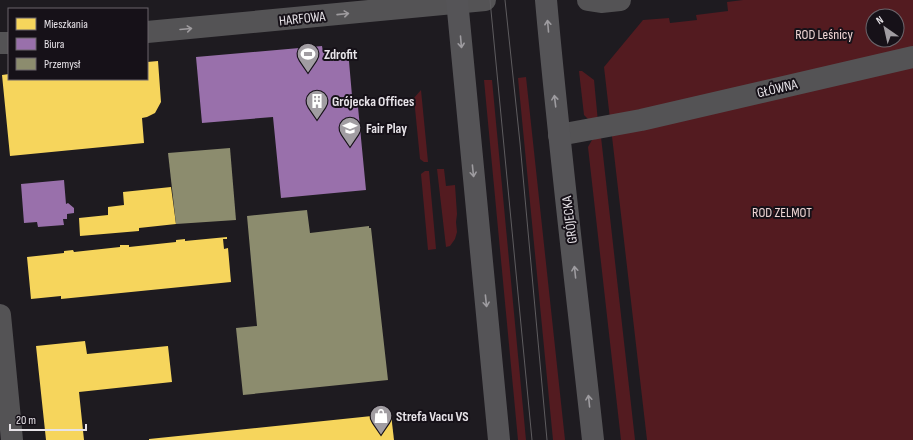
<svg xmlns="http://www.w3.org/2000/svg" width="913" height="440" viewBox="0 0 913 440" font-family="'Sofia Sans Condensed',sans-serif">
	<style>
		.green { fill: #531b20; fill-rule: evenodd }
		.homes { fill: #f6d55c }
		.offices { fill: #9970ab }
		.industry { fill: #8c8c6e }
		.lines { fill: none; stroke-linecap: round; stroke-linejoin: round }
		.minor { stroke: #545355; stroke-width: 22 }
		.major { stroke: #555457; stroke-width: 22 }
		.tram { stroke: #5e5c5f; stroke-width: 1 }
		.oneway { stroke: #9e9b9e }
		.oneway2 { stroke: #9e9ca0 }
		.labels { text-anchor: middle; stroke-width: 4; stroke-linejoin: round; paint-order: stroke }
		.street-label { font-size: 14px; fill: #e7e3e8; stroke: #161118 }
		.park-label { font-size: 14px; fill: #f0d6d5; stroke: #161118 }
		.poi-label { font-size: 14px; font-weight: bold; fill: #e7e3e8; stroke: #161118; text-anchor: start }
	</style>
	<rect width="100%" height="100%" fill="#1e1b20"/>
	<g class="green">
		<path d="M 743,0 L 913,0 L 913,440 L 647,440 L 604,67 L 643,20 L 669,18 L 670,23 L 697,20 L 696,15 L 728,11 L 727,2 ZM 873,16 L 897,16 L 897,40 L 873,40 Z"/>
		<path d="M 579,71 L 582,71 L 594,80 L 598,122 L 589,120 L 584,115 Z"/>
		<path d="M 526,77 L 565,440 L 553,440 L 518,78 Z"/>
		<path d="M 484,80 L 492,80 L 526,440 L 518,440 Z"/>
		<path d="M 421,90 L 428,162 L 424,162 L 420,159 L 414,98 Z"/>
		<path d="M 601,137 L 635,440 L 621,440 L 588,147 L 592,140 Z"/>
		<path d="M 437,169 L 444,169 L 446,186 L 455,185 L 457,214 L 456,222 L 457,232 L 455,239 L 450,246 L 446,247 Z"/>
		<path d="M 425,171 L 429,171 L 436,249 L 428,250 L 421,174 Z"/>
	</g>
	<g class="homes">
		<path d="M 158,61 L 161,102 L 155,113 L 147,117 L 142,118 L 144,143 L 10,156 L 2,75 L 9,74 L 9,79 L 147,79 L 147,62 Z"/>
		<path d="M 171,187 L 176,224 L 139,228 L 139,231 L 80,236 L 79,218 L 108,215 L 108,207 L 124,205 L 123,192 Z"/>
		<path d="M 227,237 L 227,239 L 223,239 L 224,249 L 228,248 L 231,282 L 61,299 L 61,296 L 31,299 L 27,257 L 64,253 L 64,251 L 73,250 L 74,252 L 120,247 L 120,245 L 129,245 L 129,247 L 176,242 L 176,240 L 185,239 L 185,241 Z"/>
		<path d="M 85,341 L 87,354 L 168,346 L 172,382 L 79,392 L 84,440 L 46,440 L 36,346 Z"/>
		<path d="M 391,414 L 394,440 L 149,440 L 149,439 Z"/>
	</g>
	<g class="offices">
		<path d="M 322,46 L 323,52 L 348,50 L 353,107 L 358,107 L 366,190 L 281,198 L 273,117 L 202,123 L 196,57 Z"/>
		<path d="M 64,180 L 66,204 L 68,203 L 74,208 L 74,213 L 67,214 L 67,219 L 63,219 L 64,225 L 38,227 L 37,222 L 24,223 L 21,184 Z"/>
	</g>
	<g class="industry">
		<path d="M 230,148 L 236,220 L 176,224 L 168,153 Z"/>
		<path d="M 307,210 L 310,233 L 369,226 L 369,228 L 371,228 L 388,380 L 243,395 L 236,328 L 257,326 L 247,216 Z"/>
	</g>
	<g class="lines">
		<g class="minor">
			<path d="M 588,0 L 601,2 L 620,0"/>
			<path d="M 147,32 L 485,0"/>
			<path d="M 0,43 L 9,43"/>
			<path d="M 559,135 L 641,120 L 913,57"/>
			<path d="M 0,315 L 12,440"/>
		</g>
		<g class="major">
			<path d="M 457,0 L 499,440"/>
			<path d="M 546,0 C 559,147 577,293 593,440"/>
		</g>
		<g class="tram">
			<path d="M 490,0 L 532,440"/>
			<path d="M 505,0 L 520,143 L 547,440"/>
		</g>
	</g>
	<defs><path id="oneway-shaft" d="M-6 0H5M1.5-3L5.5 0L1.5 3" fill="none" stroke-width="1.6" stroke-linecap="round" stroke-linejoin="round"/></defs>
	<g class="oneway">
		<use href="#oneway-shaft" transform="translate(343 14) rotate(-6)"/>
		<use href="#oneway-shaft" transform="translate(186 29) rotate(-5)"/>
	</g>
	<g class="oneway2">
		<use href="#oneway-shaft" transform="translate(548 26) rotate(-95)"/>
		<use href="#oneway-shaft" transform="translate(461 42) rotate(85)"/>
		<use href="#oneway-shaft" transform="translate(555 101) rotate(-97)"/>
		<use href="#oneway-shaft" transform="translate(473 171) rotate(84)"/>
		<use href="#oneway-shaft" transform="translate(575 272) rotate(-96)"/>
		<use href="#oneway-shaft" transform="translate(486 301) rotate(84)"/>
		<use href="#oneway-shaft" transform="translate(589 401) rotate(-96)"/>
	</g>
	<defs>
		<g id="stadium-pin" transform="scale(1.15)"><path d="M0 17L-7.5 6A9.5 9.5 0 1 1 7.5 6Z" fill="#a19da2" stroke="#161118"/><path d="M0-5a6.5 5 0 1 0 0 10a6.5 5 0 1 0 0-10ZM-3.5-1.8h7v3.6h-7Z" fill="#fff"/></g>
		<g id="building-pin" transform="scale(1.15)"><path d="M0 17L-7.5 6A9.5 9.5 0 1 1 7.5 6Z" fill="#a19da2" stroke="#161118"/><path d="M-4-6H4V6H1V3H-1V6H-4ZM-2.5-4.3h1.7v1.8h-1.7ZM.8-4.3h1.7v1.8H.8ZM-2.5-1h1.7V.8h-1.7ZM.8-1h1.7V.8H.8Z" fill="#fff"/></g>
		<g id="school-pin" transform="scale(1.15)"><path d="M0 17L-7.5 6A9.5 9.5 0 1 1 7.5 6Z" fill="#a19da2" stroke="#161118"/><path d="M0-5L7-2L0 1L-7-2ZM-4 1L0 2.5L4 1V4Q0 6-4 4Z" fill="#fff"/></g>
		<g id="shop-pin" transform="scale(1.15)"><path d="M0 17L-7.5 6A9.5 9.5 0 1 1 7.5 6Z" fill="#a19da2" stroke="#161118"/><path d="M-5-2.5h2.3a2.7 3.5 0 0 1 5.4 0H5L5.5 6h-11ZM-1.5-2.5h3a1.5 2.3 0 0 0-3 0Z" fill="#fff"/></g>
	</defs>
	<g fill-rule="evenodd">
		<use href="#stadium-pin" x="308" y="54"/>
		<use href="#building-pin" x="317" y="101"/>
		<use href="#school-pin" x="350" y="128"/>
		<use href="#shop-pin" x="381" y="416"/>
	</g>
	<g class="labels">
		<g class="street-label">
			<text transform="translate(302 18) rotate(-6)" y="5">HARFOWA</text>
			<text transform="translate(777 88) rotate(-13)" y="5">GŁÓWNA</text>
			<text transform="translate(569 220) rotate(-97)" y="5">GRÓJECKA</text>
		</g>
		<g class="park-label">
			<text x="824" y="39">ROD Leśnicy</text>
			<text x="782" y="217">ROD ZELMOT</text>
		</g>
		<g class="poi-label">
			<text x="324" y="59">Zdrofit</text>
			<text x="332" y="106">Grójecka Offices</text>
			<text x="366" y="133">Fair Play</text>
			<text x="396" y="421">Strefa Vacu VS</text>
		</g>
	</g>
	<rect x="8" y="8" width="140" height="72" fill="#161118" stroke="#6a656b"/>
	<rect x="16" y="18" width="20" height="12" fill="#f6d55c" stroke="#6a656b"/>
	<text x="44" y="28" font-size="12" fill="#e7e3e8">Mieszkania</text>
	<rect x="16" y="38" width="20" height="12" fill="#9970ab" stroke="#6a656b"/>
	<text x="44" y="48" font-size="12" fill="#e7e3e8">Biura</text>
	<rect x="16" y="58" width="20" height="12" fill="#8c8c6e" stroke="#6a656b"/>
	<text x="44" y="68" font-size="12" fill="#e7e3e8">Przemysł</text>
	<g transform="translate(885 28) rotate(326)"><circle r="19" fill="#161118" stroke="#6a656b"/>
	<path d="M0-3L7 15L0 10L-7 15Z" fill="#a19da2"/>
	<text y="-6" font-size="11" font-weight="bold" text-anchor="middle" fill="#e7e3e8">N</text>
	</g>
	<path d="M10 424v6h76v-6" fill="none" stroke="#e7e3e8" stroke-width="2"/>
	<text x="16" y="424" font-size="12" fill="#e7e3e8" stroke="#161118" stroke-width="3" paint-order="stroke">20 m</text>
</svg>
